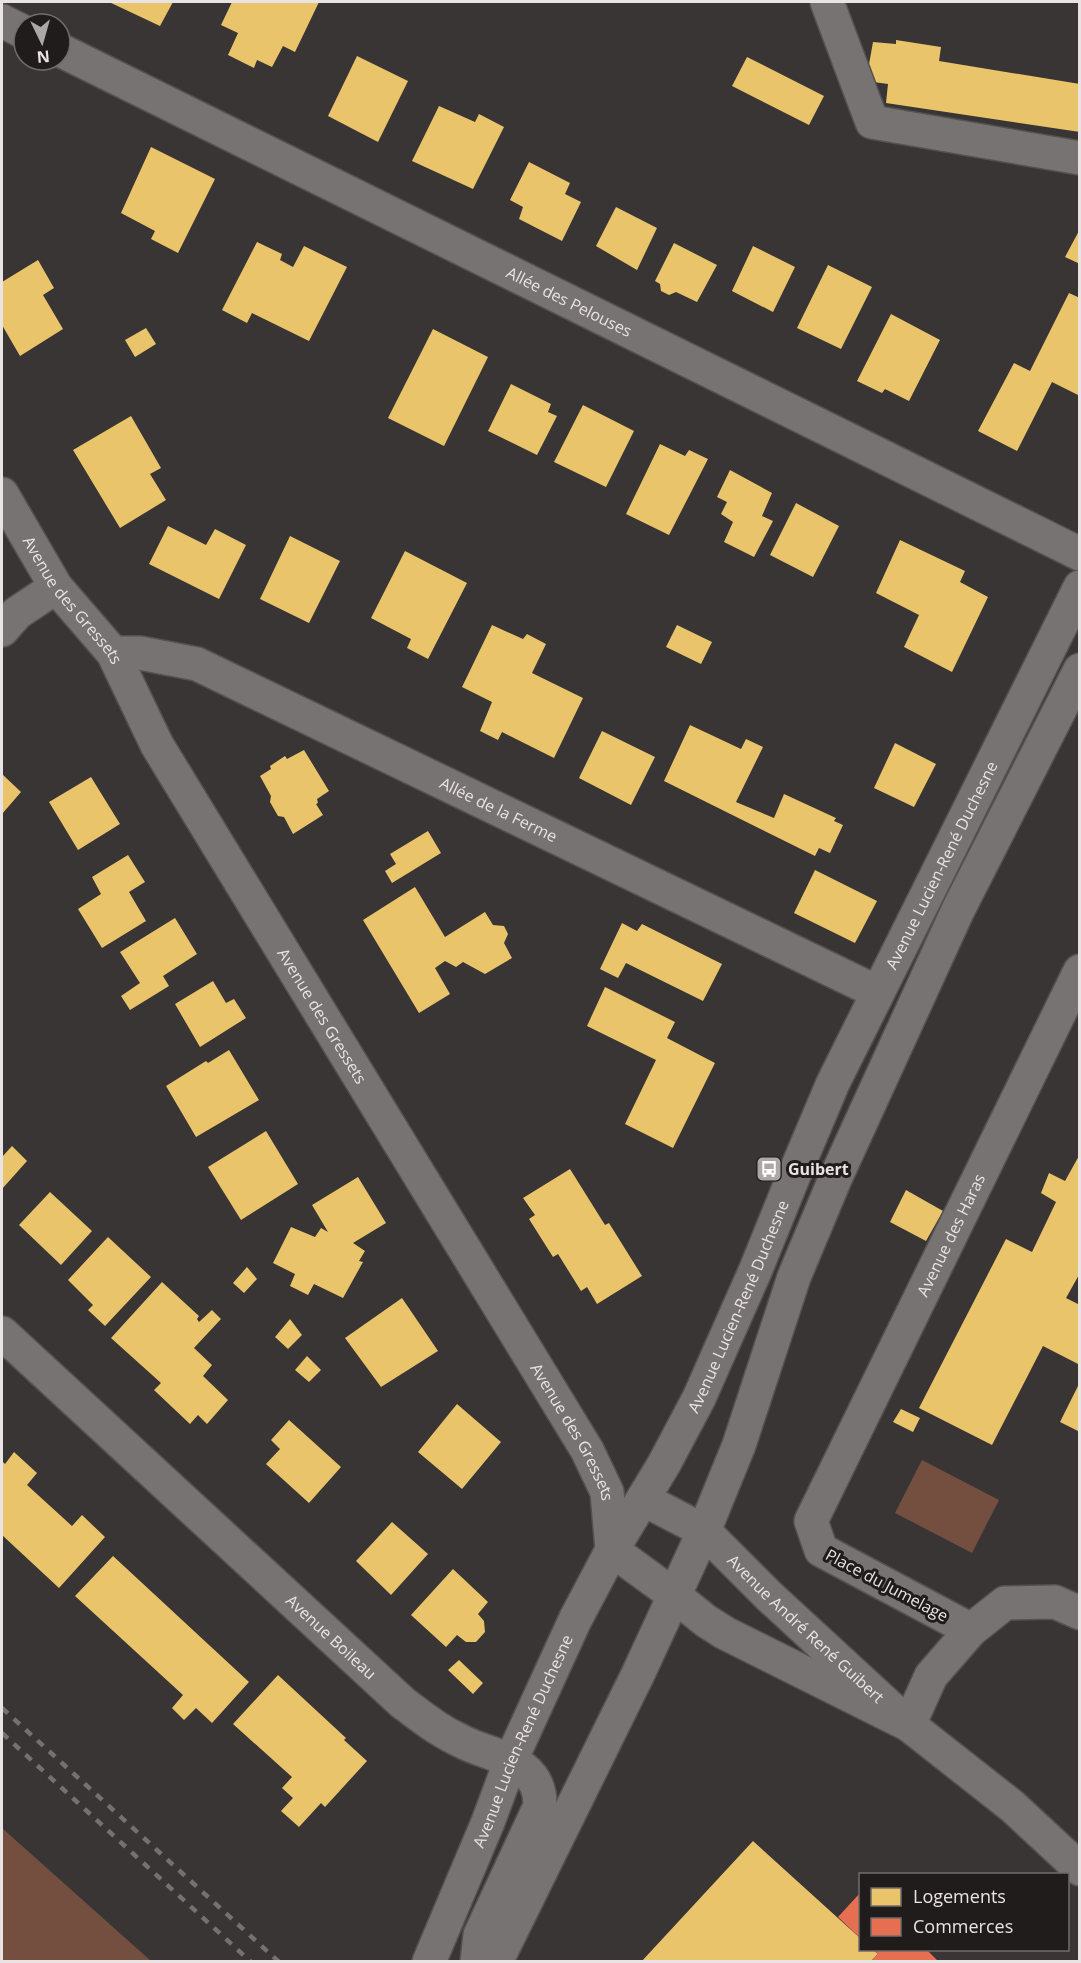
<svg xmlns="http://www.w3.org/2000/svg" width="1081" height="1963" viewBox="0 0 1081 1963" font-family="'Open Sans',sans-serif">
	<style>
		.green { fill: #744e3e }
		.homes { fill: #e9c46a }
		.shops { fill: #e76f51 }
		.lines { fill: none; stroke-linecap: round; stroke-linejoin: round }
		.street-casing { stroke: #545150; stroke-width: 36 }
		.secondary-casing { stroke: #545150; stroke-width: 36 }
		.street { stroke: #767372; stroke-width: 33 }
		.secondary { stroke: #767372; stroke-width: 33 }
		.rail { stroke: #747171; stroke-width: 4.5; stroke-dasharray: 8 8; stroke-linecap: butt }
		.labels { text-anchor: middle; stroke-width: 6; stroke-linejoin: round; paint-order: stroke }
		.street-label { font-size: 16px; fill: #e9e4e3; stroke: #1f1c1b }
		.poi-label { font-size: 16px; font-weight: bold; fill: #e9e4e3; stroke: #1f1c1b; text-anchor: start }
	</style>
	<rect width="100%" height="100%" fill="#383534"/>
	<g class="green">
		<path d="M 922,1460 L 999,1500 L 972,1553 L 895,1513 Z"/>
		<path d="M 2,1828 L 151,1961 L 2,1961 Z"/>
	</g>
	<g class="homes">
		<path d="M 109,2 L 173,2 L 160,26 Z"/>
		<path d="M 232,2 L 319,2 L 295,52 L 283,46 L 272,67 L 257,60 L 254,68 L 228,55 L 238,33 L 221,25 Z"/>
		<path d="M 896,40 L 941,47 L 939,61 L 1080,84 L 1080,132 L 886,103 L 888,84 L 866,81 L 873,42 L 896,44 Z"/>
		<path d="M 357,56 L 408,81 L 378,142 L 328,116 Z"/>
		<path d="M 747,57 L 824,96 L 809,125 L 732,86 Z"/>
		<path d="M 439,106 L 475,122 L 479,114 L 504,127 L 473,189 L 412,161 Z"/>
		<path d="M 151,147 L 215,179 L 178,253 L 151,239 L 155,231 L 121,213 Z"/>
		<path d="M 529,162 L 570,183 L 565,194 L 581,202 L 562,241 L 519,219 L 523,207 L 510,200 Z"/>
		<path d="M 616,207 L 657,228 L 637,270 L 596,246 Z"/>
		<path d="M 1080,229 L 1080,264 L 1065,257 Z"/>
		<path d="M 257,242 L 282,254 L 280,260 L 293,267 L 304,246 L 347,267 L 309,341 L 252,313 L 247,323 L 222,310 Z"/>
		<path d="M 674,243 L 717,265 L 697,302 L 676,292 L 669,295 L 661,291 L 660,284 L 655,281 Z"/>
		<path d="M 753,246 L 795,267 L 773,312 L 732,291 Z"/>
		<path d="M 38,260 L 54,288 L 43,295 L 63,329 L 20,356 L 2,325 L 2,282 Z"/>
		<path d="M 828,265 L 872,287 L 841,349 L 797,328 Z"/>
		<path d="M 1069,293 L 1080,298 L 1080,396 L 1052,382 L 1017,451 L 978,431 L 1014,363 L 1030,371 Z"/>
		<path d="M 891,314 L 940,340 L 909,401 L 885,389 L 882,393 L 857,381 Z"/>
		<path d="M 146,328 L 156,344 L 135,357 L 125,340 Z"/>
		<path d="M 433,329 L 488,357 L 444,446 L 388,418 Z"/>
		<path d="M 511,384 L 551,404 L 548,412 L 557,416 L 537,455 L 488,431 Z"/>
		<path d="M 583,405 L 634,431 L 606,487 L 554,462 Z"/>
		<path d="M 131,416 L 161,468 L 150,474 L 166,500 L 120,528 L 73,450 Z"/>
		<path d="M 660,444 L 685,456 L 689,450 L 708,459 L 669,535 L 626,514 Z"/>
		<path d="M 730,470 L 772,493 L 762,516 L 773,521 L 754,557 L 724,542 L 733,522 L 721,514 L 727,502 L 717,497 Z"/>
		<path d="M 796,503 L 839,526 L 813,577 L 770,555 Z"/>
		<path d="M 168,526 L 206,545 L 215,529 L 246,545 L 219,599 L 149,564 Z"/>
		<path d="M 290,536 L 340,561 L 309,623 L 260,599 Z"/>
		<path d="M 900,540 L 965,571 L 960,582 L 988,597 L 952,672 L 904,647 L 919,615 L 876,593 Z"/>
		<path d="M 405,551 L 467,583 L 428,659 L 407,648 L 411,639 L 371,618 Z"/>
		<path d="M 492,625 L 523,639 L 527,634 L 546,644 L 532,673 L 583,698 L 554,758 L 502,732 L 498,740 L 480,731 L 492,702 L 462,687 Z"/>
		<path d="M 677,625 L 712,642 L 701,664 L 666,647 Z"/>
		<path d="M 690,725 L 741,749 L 746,739 L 763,747 L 736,802 L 774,818 L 784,794 L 836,818 L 834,821 L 843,825 L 830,853 L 819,848 L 815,856 L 664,781 Z"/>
		<path d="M 602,731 L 655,757 L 631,805 L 579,778 Z"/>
		<path d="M 895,743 L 936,764 L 914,807 L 874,788 Z"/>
		<path d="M 304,750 L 329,791 L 317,799 L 318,803 L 316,804 L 323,815 L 293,834 L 284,817 L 278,816 L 270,802 L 271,796 L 260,776 L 271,769 L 270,766 L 285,756 L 287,759 Z"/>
		<path d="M 2,774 L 21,792 L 2,814 Z"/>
		<path d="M 91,777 L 120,824 L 78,850 L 49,802 Z"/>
		<path d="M 428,831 L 441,853 L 392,883 L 385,871 L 396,864 L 390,854 Z"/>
		<path d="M 128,855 L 145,882 L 129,892 L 146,921 L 102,948 L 78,909 L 101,894 L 92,877 Z"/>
		<path d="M 815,870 L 877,901 L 855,943 L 794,913 Z"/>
		<path d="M 415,887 L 445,937 L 485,912 L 493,925 L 504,926 L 508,934 L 504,943 L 512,958 L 485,974 L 463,962 L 456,967 L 445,961 L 435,968 L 450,994 L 419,1013 L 363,920 Z"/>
		<path d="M 175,918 L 197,954 L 163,976 L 169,986 L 130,1010 L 121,996 L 140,983 L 120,952 Z"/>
		<path d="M 622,923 L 637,931 L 642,924 L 722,964 L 703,1001 L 626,963 L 618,978 L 600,969 Z"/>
		<path d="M 213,981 L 226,1003 L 234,999 L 246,1018 L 200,1047 L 175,1004 Z"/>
		<path d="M 605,987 L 675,1022 L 667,1038 L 715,1063 L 673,1148 L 625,1124 L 656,1060 L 587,1026 Z"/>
		<path d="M 229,1050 L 259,1100 L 196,1137 L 166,1086 L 206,1061 L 208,1063 Z"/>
		<path d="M 266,1131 L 298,1184 L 241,1220 L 208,1167 Z"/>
		<path d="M 12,1146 L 27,1161 L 2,1189 L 2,1157 Z"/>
		<path d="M 1080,1154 L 1080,1273 L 1066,1298 L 1080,1305 L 1080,1365 L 1043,1346 L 992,1445 L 919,1408 L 1006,1239 L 1032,1252 L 1056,1202 L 1041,1193 L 1049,1173 L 1065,1181 Z"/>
		<path d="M 570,1169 L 605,1225 L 609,1223 L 642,1276 L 597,1304 L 587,1287 L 581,1291 L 558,1254 L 553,1257 L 529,1219 L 535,1215 L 523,1198 Z"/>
		<path d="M 358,1177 L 386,1223 L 353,1243 L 365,1251 L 359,1261 L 363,1262 L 343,1298 L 314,1284 L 308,1295 L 290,1286 L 295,1274 L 273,1263 L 291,1227 L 315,1237 L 321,1228 L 328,1232 L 312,1205 Z"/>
		<path d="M 906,1190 L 943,1211 L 926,1241 L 890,1222 Z"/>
		<path d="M 50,1192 L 92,1231 L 61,1265 L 19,1225 Z"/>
		<path d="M 108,1237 L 151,1277 L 105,1326 L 88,1310 L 93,1305 L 68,1280 Z"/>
		<path d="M 247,1267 L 257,1279 L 244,1293 L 233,1283 Z"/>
		<path d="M 162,1282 L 199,1316 L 197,1319 L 199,1322 L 212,1310 L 221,1319 L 194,1348 L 212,1365 L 203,1376 L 228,1400 L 207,1424 L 198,1415 L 190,1424 L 154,1390 L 161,1383 L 111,1338 Z"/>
		<path d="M 402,1298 L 438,1351 L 381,1387 L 345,1338 Z"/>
		<path d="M 290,1319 L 302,1335 L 288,1349 L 275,1337 Z"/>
		<path d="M 307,1356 L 321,1370 L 309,1382 L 295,1370 Z"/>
		<path d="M 1080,1382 L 1080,1432 L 1060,1422 Z"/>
		<path d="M 457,1404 L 501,1442 L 462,1489 L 418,1452 Z"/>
		<path d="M 901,1409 L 920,1418 L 913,1432 L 893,1422 Z"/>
		<path d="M 289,1420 L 341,1467 L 309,1503 L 266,1464 L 280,1449 L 271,1440 Z"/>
		<path d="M 14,1452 L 37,1473 L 27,1485 L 72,1526 L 82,1515 L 105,1537 L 59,1588 L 2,1535 L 2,1461 L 5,1464 Z"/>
		<path d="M 392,1522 L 428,1554 L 391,1595 L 356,1561 Z"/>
		<path d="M 113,1556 L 249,1682 L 212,1723 L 196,1708 L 184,1720 L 172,1708 L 183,1695 L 75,1596 Z"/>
		<path d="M 453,1569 L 488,1602 L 478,1614 L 484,1621 L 485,1632 L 476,1642 L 466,1642 L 457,1635 L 446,1647 L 411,1615 Z"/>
		<path d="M 459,1660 L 483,1683 L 473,1694 L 448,1670 Z"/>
		<path d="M 278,1675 L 346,1738 L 344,1740 L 367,1761 L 325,1807 L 321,1803 L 299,1827 L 281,1811 L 293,1798 L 282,1788 L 292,1777 L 233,1724 Z"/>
		<path d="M 753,1841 L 860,1938 L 860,1950 L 873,1950 L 878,1954 L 870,1962 L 641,1962 Z"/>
	</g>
	<g class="shops">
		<path d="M 860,1893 L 860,1938 L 838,1917 Z"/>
		<path d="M 873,1950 L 927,1950 L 939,1962 L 870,1962 L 878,1954 Z"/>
	</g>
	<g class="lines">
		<g class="street-casing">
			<g id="street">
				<path d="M 827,2 L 872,122 L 1080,158"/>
				<path d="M 2,21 L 24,32"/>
				<path id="s1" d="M 60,50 L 1080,554"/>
				<path id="s2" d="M 2,494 L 56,587 L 113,653 L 157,745 L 587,1450 L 607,1492 L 612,1550 L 675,1596 L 706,1621 L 725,1633 L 909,1725"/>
				<path d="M 2,630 L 17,613 L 56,587"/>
				<path id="s3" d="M 113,653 L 140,653 L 197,664 L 877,992"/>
				<path id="s4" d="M 2,1333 L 403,1703 C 422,1717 439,1731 461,1741 C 493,1758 541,1758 540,1806 L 480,1935 L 477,1962"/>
				<path id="s5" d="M 643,1499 L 704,1531 L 770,1597 L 909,1725 L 1012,1806 L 1080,1869"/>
				<path id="s6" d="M 971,1630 L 821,1550 L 811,1521 L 1080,971"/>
				<path d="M 909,1725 L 931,1676 L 971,1630 L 1005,1603 L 1055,1602 L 1080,1613"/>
			</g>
		</g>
		<g class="secondary-casing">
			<g id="secondary">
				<path id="s7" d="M 429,1962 L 488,1822 L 511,1760 L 575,1620 L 612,1550 L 664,1464 L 699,1398 L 756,1269 L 792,1180 L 833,1083 L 1080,587"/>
				<path d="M 496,1962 L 639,1672 L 704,1531 L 739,1445 L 794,1277 L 835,1179 L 958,910 L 1080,670"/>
			</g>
		</g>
		<use href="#street" class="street"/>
		<use href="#secondary" class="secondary"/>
		<g class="rail">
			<path d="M 2,1708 L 279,1962"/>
			<path d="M 2,1733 L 251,1962"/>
		</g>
	</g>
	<defs>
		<g id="bus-square" transform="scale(1.35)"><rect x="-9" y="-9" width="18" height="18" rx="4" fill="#aba7a6" stroke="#1f1c1b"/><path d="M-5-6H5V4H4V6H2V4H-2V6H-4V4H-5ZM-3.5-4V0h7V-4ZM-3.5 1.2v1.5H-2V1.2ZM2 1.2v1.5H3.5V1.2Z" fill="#fff"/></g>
	</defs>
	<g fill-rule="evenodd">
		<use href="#bus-square" x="769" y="1169"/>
	</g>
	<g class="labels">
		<g class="street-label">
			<text dy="6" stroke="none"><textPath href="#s1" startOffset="568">Allée des Pelouses</textPath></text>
			<text dy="6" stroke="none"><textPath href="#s2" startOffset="128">Avenue des Gressets</textPath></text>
			<text dy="6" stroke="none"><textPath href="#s3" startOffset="420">Allée de la Ferme</textPath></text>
			<text dy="6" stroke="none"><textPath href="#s7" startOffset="1212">Avenue Lucien-René Duchesne</textPath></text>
			<text dy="6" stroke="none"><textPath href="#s2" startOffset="614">Avenue des Gressets</textPath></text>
			<text dy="6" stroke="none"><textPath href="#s6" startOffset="519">Avenue des Haras</textPath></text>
			<text dy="6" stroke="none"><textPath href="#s7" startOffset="726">Avenue Lucien-René Duchesne</textPath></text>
			<text dy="6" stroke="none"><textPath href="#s2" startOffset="1100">Avenue des Gressets</textPath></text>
			<text transform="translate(887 1585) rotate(28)" y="6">Place du Jumelage</text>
			<text dy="6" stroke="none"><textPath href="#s5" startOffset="210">Avenue André René Guibert</textPath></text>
			<text dy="6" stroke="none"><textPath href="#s4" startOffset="448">Avenue Boileau</textPath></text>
			<text dy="6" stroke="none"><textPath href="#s7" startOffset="240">Avenue Lucien-René Duchesne</textPath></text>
		</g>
		<g class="poi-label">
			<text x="788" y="1175">Guibert</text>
		</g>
	</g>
	<rect width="1081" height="1963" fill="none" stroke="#e9e4e3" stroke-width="6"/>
	<rect x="859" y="1873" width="210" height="78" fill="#1f1c1b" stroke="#706c6b" stroke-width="1.5"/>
	<rect x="871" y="1888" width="30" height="18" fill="#e9c46a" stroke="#706c6b" stroke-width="1.5"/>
	<text x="913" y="1903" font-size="18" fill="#e9e4e3">Logements</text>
	<rect x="871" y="1918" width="30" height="18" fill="#e76f51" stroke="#706c6b" stroke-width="1.5"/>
	<text x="913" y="1933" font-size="18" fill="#e9e4e3">Commerces</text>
	<g transform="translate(42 42) rotate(175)"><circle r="28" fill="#1f1c1b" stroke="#706c6b" stroke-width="1.5"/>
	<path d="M0-4.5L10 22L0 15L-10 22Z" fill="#aba7a6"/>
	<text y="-9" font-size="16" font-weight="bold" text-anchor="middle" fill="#e9e4e3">N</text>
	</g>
</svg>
